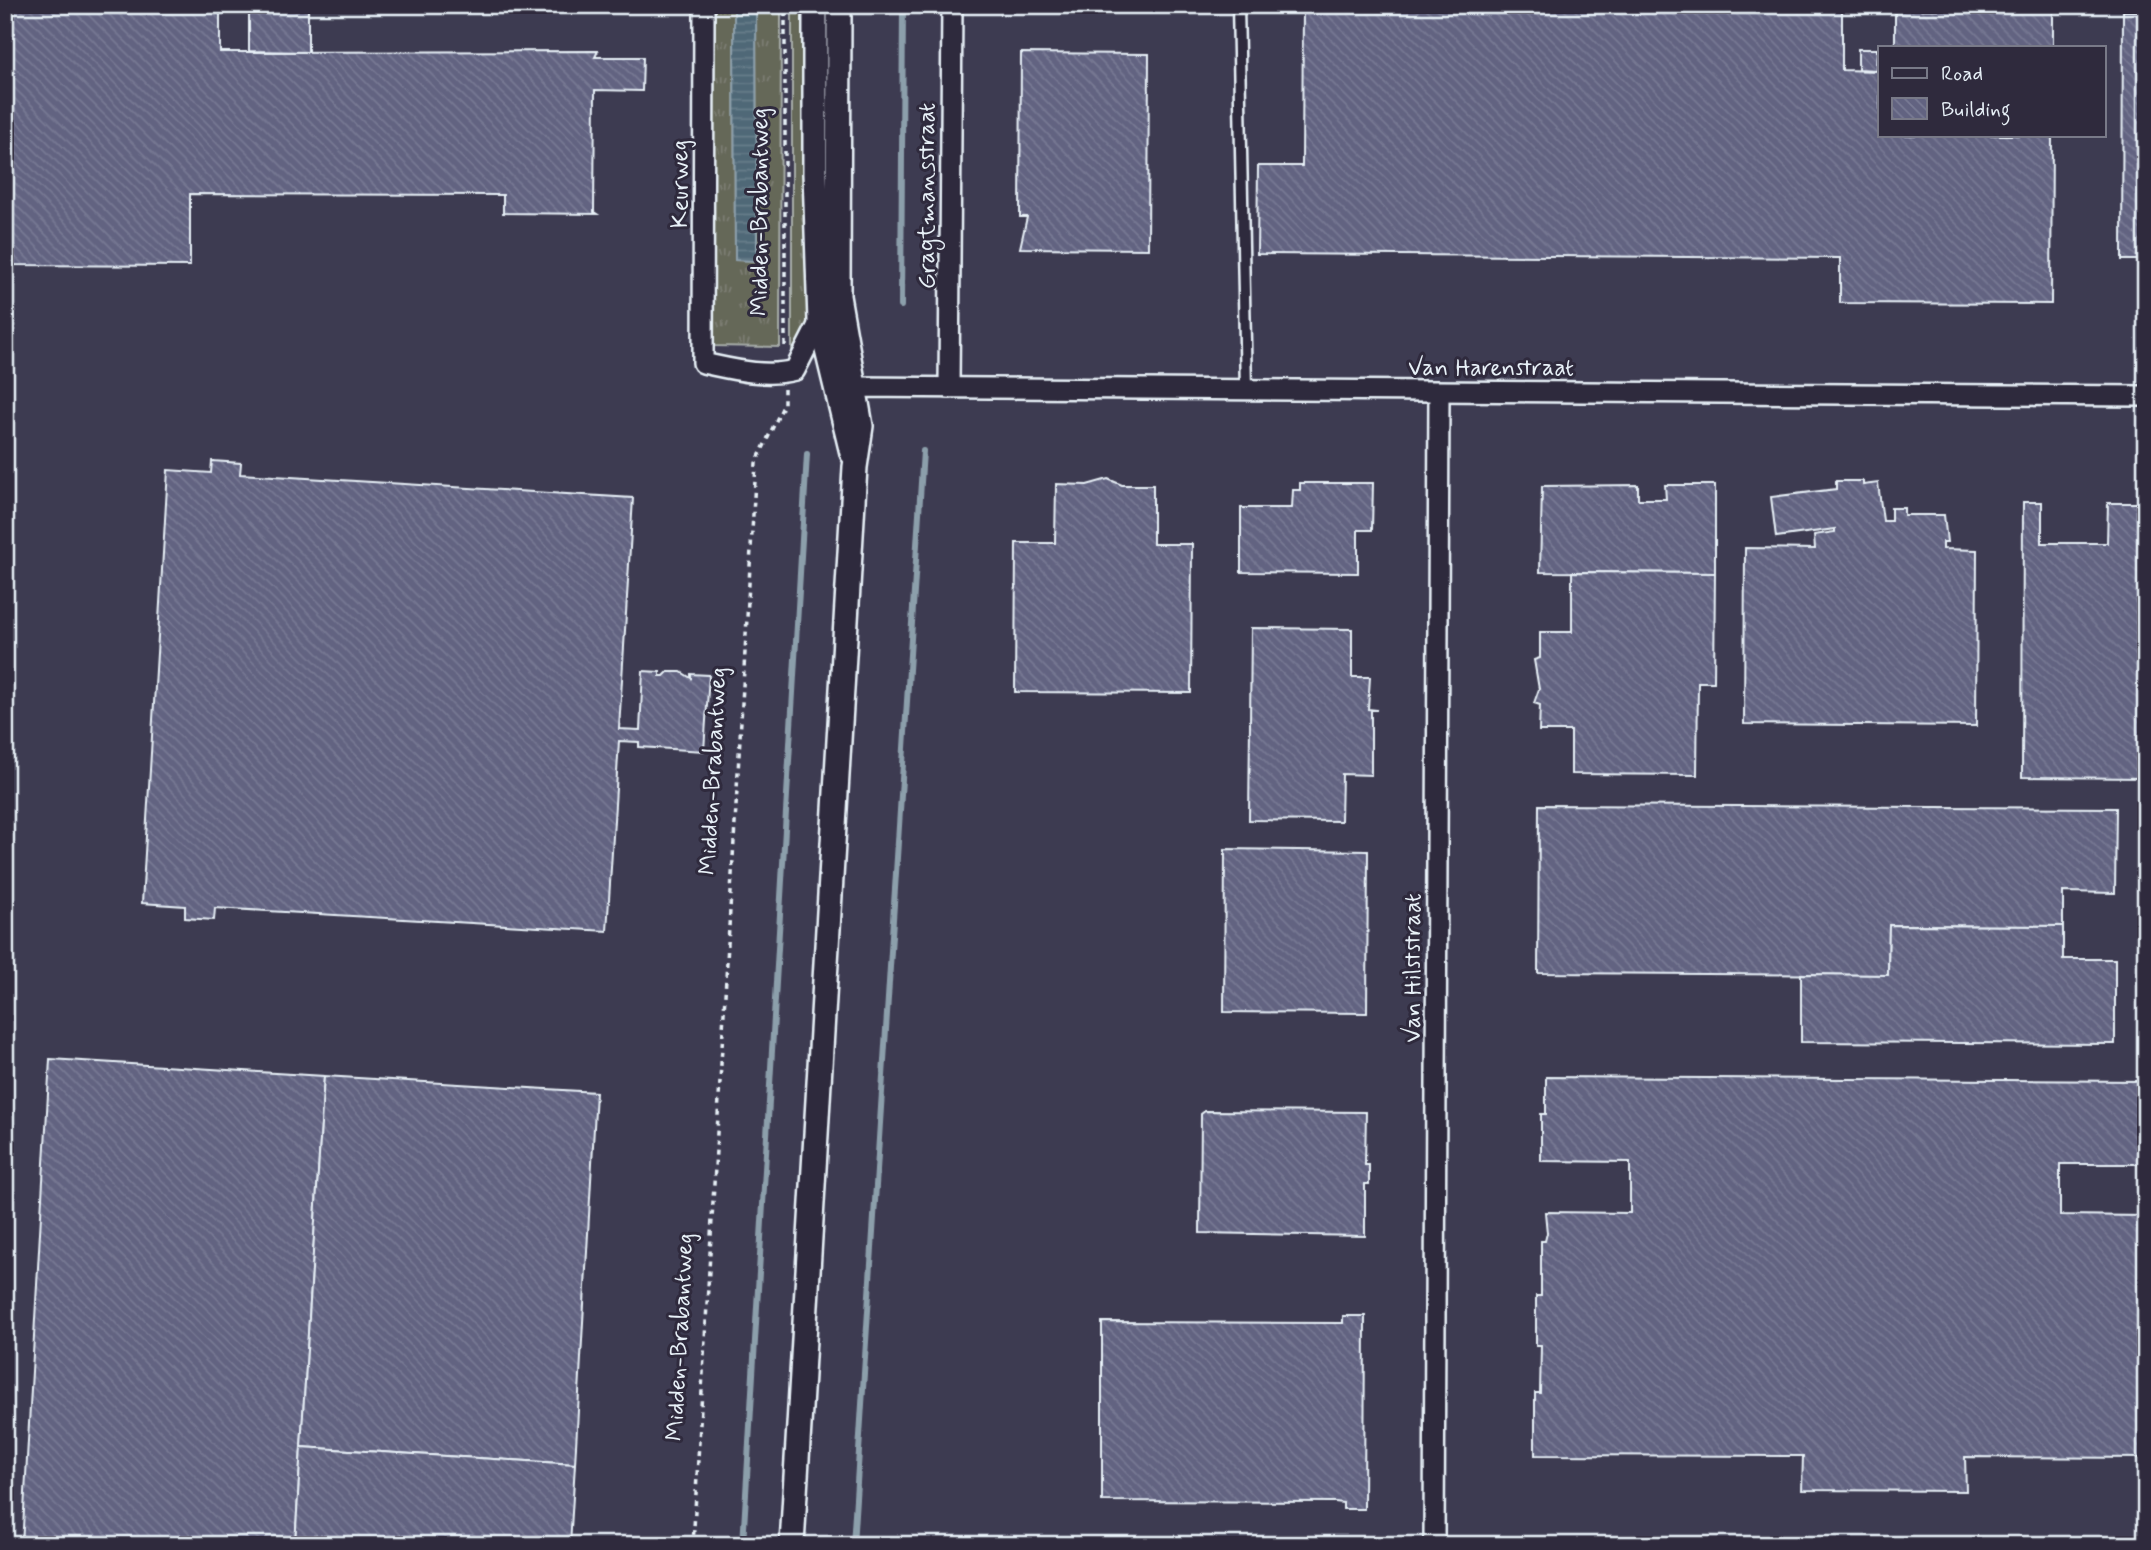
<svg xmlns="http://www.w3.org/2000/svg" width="2151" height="1550" viewBox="0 0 2151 1550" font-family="Mynerve,sans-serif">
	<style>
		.built { fill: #3e3b51; fill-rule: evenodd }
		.grass { fill: url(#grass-tufts); stroke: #a6aca8; stroke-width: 2 }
		.water { fill: url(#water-rules); stroke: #8c9fab; stroke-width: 2 }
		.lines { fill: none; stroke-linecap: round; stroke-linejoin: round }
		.stream { stroke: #8c9fab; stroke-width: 6 }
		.building { fill: url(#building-back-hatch); stroke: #e8f1f8; stroke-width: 2 }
		.service-casing { stroke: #e8f1f8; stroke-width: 15 }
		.minor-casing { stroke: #e8f1f8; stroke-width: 24 }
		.tertiary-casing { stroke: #e8f1f8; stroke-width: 28 }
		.path { stroke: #e8f1f8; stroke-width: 3.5; stroke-dasharray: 5 5; stroke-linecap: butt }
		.service { stroke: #2f2a3d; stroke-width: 10 }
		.minor { stroke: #2f2a3d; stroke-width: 19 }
		.tertiary { stroke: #2f2a3d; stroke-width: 23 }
		.labels { text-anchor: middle; stroke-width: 6; stroke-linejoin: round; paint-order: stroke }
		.street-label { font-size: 24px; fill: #e8f1f8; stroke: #2f2a3d }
	</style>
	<defs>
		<pattern id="grass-tufts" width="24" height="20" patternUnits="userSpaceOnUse" patternTransform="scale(1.75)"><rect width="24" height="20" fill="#656759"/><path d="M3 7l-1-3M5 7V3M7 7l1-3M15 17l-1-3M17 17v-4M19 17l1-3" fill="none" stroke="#7b7d72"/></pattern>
		<pattern id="water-rules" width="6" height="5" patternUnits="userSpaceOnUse" patternTransform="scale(1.75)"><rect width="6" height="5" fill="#4f6877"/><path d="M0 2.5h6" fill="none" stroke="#687e8b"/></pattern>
		<pattern id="building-back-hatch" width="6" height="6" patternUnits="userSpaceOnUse" patternTransform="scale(1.75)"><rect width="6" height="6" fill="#626381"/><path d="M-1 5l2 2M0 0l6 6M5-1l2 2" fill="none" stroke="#787a94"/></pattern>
	</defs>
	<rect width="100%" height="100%" fill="#2f2a3d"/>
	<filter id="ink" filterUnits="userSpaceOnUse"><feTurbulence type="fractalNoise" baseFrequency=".0143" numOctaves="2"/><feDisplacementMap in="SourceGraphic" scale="14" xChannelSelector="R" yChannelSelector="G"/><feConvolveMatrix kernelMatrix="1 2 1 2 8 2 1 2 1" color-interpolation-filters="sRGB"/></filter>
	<g filter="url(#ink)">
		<path class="built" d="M 5,5 L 2146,5 L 2146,1545 L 5,1545 ZM 1880,47 L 2104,47 L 2104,135 L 1880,135 Z"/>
		<g class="grass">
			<path d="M 715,5 L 734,5 L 735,260 L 757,261 L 756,5 L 781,5 L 780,347 L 712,346 Z"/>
			<path d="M 792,5 L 810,5 L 809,337 L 792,351 Z"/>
		</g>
		<path class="water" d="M 734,5 L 756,5 L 757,261 L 735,260 Z"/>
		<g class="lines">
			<g class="stream">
				<path d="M 901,306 L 903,5"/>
				<path d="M 743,1545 L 807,454"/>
				<path d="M 853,1545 L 923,451"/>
			</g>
		</g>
		<g class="building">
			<path d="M 5,5 L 220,5 L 220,52 L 598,51 L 595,57 L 643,57 L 642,91 L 595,90 L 594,212 L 597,214 L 503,213 L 503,195 L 190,194 L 190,266 L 5,265 Z"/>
			<path d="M 249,5 L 308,5 L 308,52 L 249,51 Z"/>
			<path d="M 1303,6 L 1842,9 L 1842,70 L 1880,71 L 1880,135 L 2052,135 L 2051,304 L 1840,303 L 1840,258 L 1257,254 L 1258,166 L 1302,166 Z"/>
			<path d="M 1895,9 L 2053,10 L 2053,47 L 1895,47 Z"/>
			<path d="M 2123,11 L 2146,11 L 2146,260 L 2122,260 Z"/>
			<path d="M 1858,49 L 1877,49 L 1876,70 L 1858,69 Z"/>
			<path d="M 1021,53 L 1149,54 L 1148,249 L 1020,248 L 1027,217 L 1020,217 Z"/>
			<path d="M 212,461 L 241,463 L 240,474 L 633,498 L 619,729 L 640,730 L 643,671 L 660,672 L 660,676 L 664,676 L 668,672 L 681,672 L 691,678 L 691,674 L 709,675 L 704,751 L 639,747 L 639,742 L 619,741 L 607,931 L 215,908 L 214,920 L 185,918 L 185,906 L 142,903 L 168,470 L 211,473 Z"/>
			<path d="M 1108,479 L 1122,485 L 1153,485 L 1153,544 L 1192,544 L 1191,693 L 1015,692 L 1016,543 L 1055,543 L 1056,484 L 1087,485 Z"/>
			<path d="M 1836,481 L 1863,481 L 1863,485 L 1878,483 L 1883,521 L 1891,521 L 1891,508 L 1904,508 L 1904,515 L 1944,515 L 1947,542 L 1943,542 L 1943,549 L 1977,550 L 1976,726 L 1744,724 L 1745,548 L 1815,549 L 1814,535 L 1835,532 L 1835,529 L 1776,537 L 1771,497 L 1836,489 Z"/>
			<path d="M 1300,483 L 1373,483 L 1372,530 L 1358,530 L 1358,573 L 1241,572 L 1241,508 L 1292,508 L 1293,490 L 1300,490 Z"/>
			<path d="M 1638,485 L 1638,499 L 1666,499 L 1665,485 L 1715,485 L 1715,573 L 1540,572 L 1542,486 Z"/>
			<path d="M 2023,502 L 2042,502 L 2042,543 L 2107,543 L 2108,503 L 2146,503 L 2146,778 L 2022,777 Z"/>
			<path d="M 1572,572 L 1715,573 L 1714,682 L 1698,682 L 1697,775 L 1571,774 L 1571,731 L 1539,731 L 1540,705 L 1534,703 L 1539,689 L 1534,660 L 1540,658 L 1540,632 L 1572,632 Z"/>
			<path d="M 1251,628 L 1352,629 L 1352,677 L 1370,677 L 1368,709 L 1377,710 L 1371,710 L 1371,775 L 1342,774 L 1341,821 L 1249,820 Z"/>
			<path d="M 1539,805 L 2116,808 L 2115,893 L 2063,892 L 2063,926 L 1889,925 L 1888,975 L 1538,973 Z"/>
			<path d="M 1225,849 L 1368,851 L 1367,1013 L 1224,1012 Z"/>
			<path d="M 1889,925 L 2063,926 L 2063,959 L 2115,959 L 2115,1044 L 1801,1042 L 1801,974 L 1888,975 Z"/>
			<path d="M 50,1059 L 324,1076 L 295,1545 L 22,1545 Z"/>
			<path d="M 324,1076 L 596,1092 L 575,1464 L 301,1447 Z"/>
			<path d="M 1546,1077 L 2146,1081 L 2144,1164 L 2060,1164 L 2060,1215 L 2146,1216 L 2143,1300 L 2138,1302 L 2138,1315 L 2139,1347 L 2143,1347 L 2146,1458 L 1965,1457 L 1966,1491 L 1802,1490 L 1803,1456 L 1535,1455 L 1535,1393 L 1540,1393 L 1541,1345 L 1536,1345 L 1536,1296 L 1541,1296 L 1541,1241 L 1545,1241 L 1547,1233 L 1545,1212 L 1630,1213 L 1630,1162 L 1541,1161 L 1541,1114 L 1546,1114 Z"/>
			<path d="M 1205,1111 L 1366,1112 L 1365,1165 L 1369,1165 L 1369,1184 L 1365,1184 L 1365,1236 L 1200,1233 L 1201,1114 Z"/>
			<path d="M 1343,1316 L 1365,1316 L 1364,1509 L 1343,1509 L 1343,1503 L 1335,1502 L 1102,1501 L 1102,1322 L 1343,1323 Z"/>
			<path d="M 301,1447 L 575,1464 L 570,1545 L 295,1545 Z"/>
		</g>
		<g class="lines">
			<g class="service-casing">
				<path id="service" d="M 1238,5 L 1246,390"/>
			</g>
			<g class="minor-casing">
				<g id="minor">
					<path d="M 704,5 L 703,363 C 732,369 765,378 795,370 L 820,321"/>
					<path d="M 949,388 L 952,5"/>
					<path d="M 842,389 L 856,387 L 2146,396"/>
					<path d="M 1434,1545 L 1439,392"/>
				</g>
			</g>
			<g class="tertiary-casing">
				<g id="tertiary">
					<path d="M 815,5 L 815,173 L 820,321 L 852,453"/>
					<path d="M 792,1545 L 855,467 L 861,426 L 838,296 L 839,5"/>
				</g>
			</g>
			<g class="path">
				<path d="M 785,346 L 785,5"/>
				<path d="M 693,1545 L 756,463 L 784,404 L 784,389"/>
			</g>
			<use href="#service" class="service"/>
			<use href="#minor" class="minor"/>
			<use href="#tertiary" class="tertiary"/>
		</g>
	</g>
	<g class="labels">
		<g class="street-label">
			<text transform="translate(679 184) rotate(-90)" y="8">Keurweg</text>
			<text transform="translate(926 196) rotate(-90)" y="8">Gragtmansstraat</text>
			<text transform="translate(759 212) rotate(-90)" y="8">Midden-Brabantweg</text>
			<text x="1491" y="375">Van Harenstraat</text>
			<text transform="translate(712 771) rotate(-87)" y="8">Midden-Brabantweg</text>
			<text transform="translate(1412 968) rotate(-90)" y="8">Van Hilststraat</text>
			<text transform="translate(679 1337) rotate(-87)" y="8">Midden-Brabantweg</text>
		</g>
	</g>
	<rect width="2151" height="1550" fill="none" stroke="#2f2a3d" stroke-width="28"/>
	<rect x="14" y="14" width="2123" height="1522" fill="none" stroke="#e8f1f8" stroke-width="2.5" filter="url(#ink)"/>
	<rect x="1878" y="46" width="228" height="91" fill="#2f2a3d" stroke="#797a88" stroke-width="2"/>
	<rect x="1892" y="68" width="35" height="10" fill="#2f2a3d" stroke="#797a88" stroke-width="2"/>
	<text x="1941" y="80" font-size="21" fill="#e8f1f8">Road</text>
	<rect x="1892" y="98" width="35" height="21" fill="url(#building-back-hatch)" stroke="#797a88" stroke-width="2"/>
	<text x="1941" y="116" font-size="21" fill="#e8f1f8">Building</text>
</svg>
